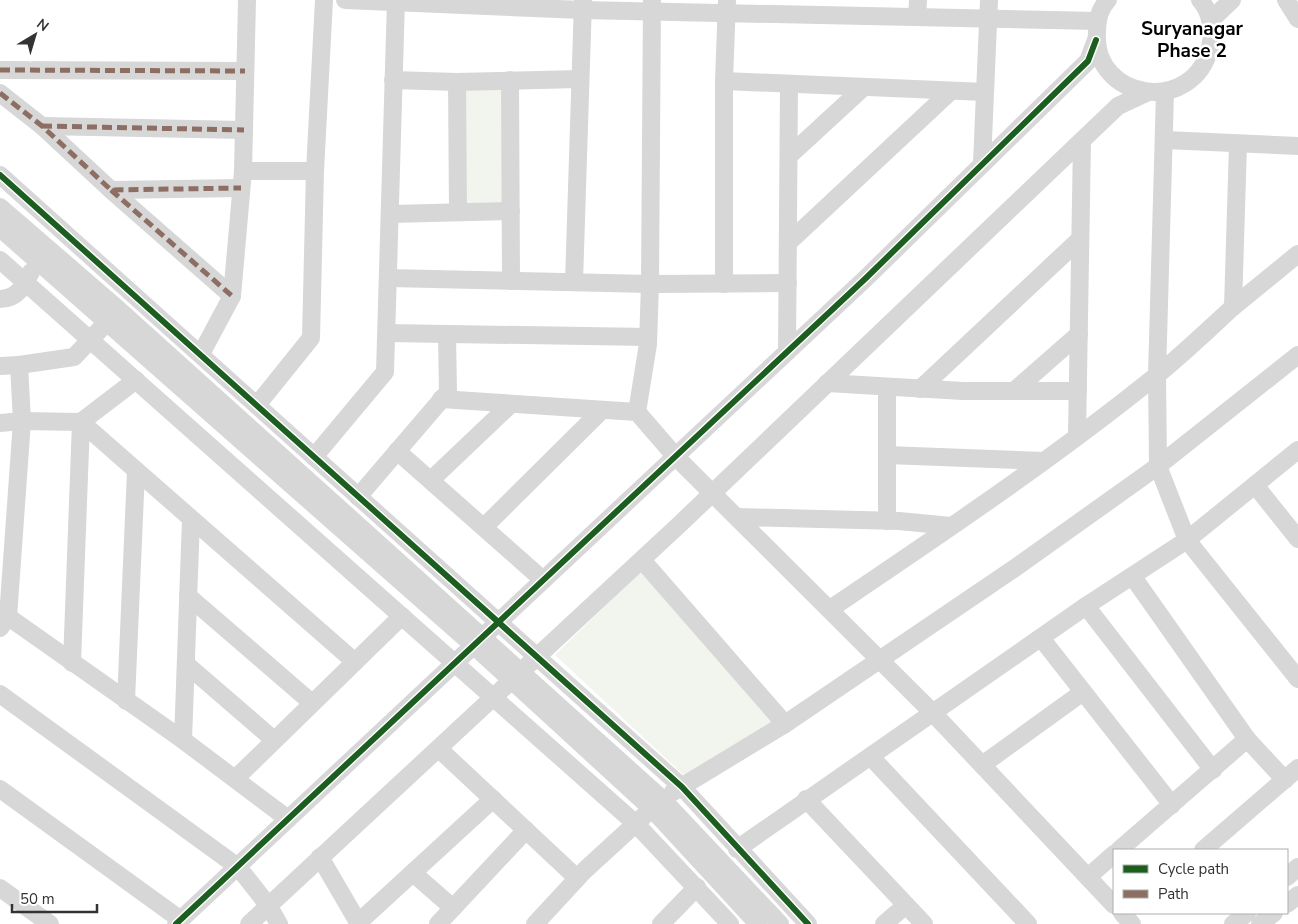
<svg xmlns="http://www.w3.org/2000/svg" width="1298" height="924" viewBox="0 0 1298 924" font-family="'Nunito Sans',sans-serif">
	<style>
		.green { fill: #f1f5ed }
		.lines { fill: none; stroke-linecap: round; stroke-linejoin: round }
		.minor { stroke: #d7d7d7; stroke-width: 18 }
		.quiet { stroke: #8d6e63; stroke-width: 5; stroke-dasharray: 10 5; stroke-linecap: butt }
		.cycleway-casing { stroke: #fff; stroke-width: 9 }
		.cycleway { stroke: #1b5e20; stroke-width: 6 }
		.labels { text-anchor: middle; stroke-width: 5; stroke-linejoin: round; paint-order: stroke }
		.district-label { font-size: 19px; font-weight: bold; fill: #000; stroke: #fff }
	</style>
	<rect width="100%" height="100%" fill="#fff"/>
	<g class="green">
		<path d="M 464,86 L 505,86 L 505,205 L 465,205 Z"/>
		<path d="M 643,569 L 775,722 L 686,777 L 555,655 Z"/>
	</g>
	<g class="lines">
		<g class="minor">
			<path d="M 345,0 L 582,10 L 1097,21"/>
			<path d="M 727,0 L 724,81 L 985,92"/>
			<path d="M 1108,0 C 1100,8 1097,21 1097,32 C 1092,101 1194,116 1210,47 C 1214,32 1211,12 1200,0"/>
			<path d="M 1286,0 L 1298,19"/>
			<path d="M 917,17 L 918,0"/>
			<path d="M 1210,21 L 1232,0"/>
			<path d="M 0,70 L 245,71"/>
			<path d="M 393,80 L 457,82 L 580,79"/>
			<path d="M 510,80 L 511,281"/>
			<path d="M 457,82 L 458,212"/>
			<path d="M 1165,92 L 1157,375 L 1158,466 L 1187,540 L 1298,679"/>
			<path d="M 0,93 L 42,126 L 111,190 L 241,188"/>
			<path d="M 42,126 L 244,130"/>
			<path d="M 1165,140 L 1298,146"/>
			<path d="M 789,156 L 864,87"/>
			<path d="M 982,163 L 989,0"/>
			<path d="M 243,171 L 315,171"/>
			<path d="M 0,175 L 682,787 L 808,924"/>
			<path d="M 111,190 L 232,296"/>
			<path d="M 0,207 L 118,309 L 662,799 L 780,924"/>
			<path d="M 391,214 L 511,211"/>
			<path d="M 0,228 L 473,645 L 652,809 L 758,924"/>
			<path d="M 788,243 L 951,91"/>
			<path d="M 0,260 L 636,824 L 730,924"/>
			<path d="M 389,278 L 650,284 L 788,283"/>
			<path d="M 574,282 L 583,1"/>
			<path d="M 724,284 L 724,81"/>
			<path d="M 0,299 C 17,299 24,286 31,272"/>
			<path d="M 1233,307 L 1298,254"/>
			<path d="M 387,333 L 648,337"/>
			<path d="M 787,352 L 789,84"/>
			<path d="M 201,354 L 232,296 L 243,171 L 247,0"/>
			<path d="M 19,365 L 74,357 L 107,322"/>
			<path d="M 0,366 L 19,365 L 22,421 L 0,423"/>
			<path d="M 827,383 L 963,391 L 1078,391"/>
			<path d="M 920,389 L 1080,239"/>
			<path d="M 1014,391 L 1079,334"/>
			<path d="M 441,399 L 637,412 L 676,457 L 933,713 L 1114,905"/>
			<path d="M 257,405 L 311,338 L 315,171 L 324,0"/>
			<path d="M 637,412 L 648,344 L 650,284 L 652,0"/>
			<path d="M 1077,436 L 1082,141"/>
			<path d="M 397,451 L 543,580"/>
			<path d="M 887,455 L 1044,461"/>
			<path d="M 314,457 L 385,372 L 396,0"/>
			<path d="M 431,480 L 511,404"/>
			<path d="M 1255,485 L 1298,539"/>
			<path d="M 358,497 L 448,392 L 447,334"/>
			<path d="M 738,517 L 899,521 L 951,526"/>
			<path d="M 887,521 L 887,387"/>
			<path d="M 484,527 L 602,410"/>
			<path d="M 642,560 L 785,724 L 1015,568 L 1158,466 L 1298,355"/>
			<path d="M 1133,577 L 1247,739 L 1285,780"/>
			<path d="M 188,596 L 312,703"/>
			<path d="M 1086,606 L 1213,770"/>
			<path d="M 830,609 C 941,534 1053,459 1157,375 C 1183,354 1208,330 1233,307 L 1238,144"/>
			<path d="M 0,611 L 183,740 L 288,819"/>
			<path d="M 0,628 L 8,617 L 22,421 L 81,422 L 136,380"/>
			<path d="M 1041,638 L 1172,805"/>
			<path d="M 72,663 L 81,422 L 355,662"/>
			<path d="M 186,664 L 274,740"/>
			<path d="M 0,694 L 238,867 L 268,905 L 279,924"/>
			<path d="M 126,701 L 136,471"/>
			<path d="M 183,740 L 191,519"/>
			<path d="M 439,749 L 577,878"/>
			<path d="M 871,757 L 1028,924"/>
			<path d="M 982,765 L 1083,692"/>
			<path d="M 235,779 L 402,616"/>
			<path d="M 0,789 L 181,920"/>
			<path d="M 673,792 L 785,724"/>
			<path d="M 806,799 L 924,924"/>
			<path d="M 737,849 L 1086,606 L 1187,540 L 1298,450"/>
			<path d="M 1119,850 L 1247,739"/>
			<path d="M 1203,850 L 1298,768"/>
			<path d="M 320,857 L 359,924"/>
			<path d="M 413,873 L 453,908"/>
			<path d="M 1088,877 L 1114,854"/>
			<path d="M 1287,877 L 1298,867"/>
			<path d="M 0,888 L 50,924"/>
			<path d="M 1287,904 L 1298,895"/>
			<path d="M 1122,913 L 1132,924"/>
			<path d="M 358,923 L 493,799"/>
			<path d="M 176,924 L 866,278 L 1088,61 L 1096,40"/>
			<path d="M 249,924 L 680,524 L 1118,106 L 1146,93"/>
			<path d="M 438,924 L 526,830"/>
			<path d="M 535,924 L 585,870 L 645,815"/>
			<path d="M 661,924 L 697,887"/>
			<path d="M 884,924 L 906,905"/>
			<path d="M 1233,924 L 1247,913"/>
			<path d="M 1260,924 L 1274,913"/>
		</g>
		<g class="quiet">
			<path d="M 0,70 L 245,71"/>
			<path d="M 0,93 L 42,126 L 111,190 L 241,188"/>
			<path d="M 42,126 L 244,130"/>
			<path d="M 111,190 L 232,296"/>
		</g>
		<g class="cycleway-casing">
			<g id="cycleway">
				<path d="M 0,175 L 682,787 L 808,924"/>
				<path d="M 176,924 L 866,278 L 1088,61 L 1096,40"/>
			</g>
		</g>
		<use href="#cycleway" class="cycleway"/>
	</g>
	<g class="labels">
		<g class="district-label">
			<text x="1192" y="35">Suryanagar<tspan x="1192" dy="22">Phase 2</tspan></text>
		</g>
	</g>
	<rect x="1113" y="849" width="175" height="65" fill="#ffffff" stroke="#adadad"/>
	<rect x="1123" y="865" width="25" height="8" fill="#1b5e20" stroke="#adadad"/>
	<text x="1158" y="874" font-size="15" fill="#333333">Cycle path</text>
	<rect x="1123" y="890" width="25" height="8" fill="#8d6e63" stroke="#adadad"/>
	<text x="1158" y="899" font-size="15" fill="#333333">Path</text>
	<g transform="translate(35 35) rotate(38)" stroke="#ffffff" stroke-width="4" paint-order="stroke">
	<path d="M0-4L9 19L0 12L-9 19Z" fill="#333333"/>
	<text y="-8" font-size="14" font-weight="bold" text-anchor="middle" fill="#333333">N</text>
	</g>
	<path d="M12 904v8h85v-8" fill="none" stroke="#333333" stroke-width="2.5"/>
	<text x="20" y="904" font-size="15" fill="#333333" stroke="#ffffff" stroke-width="4" paint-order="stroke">50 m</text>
</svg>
